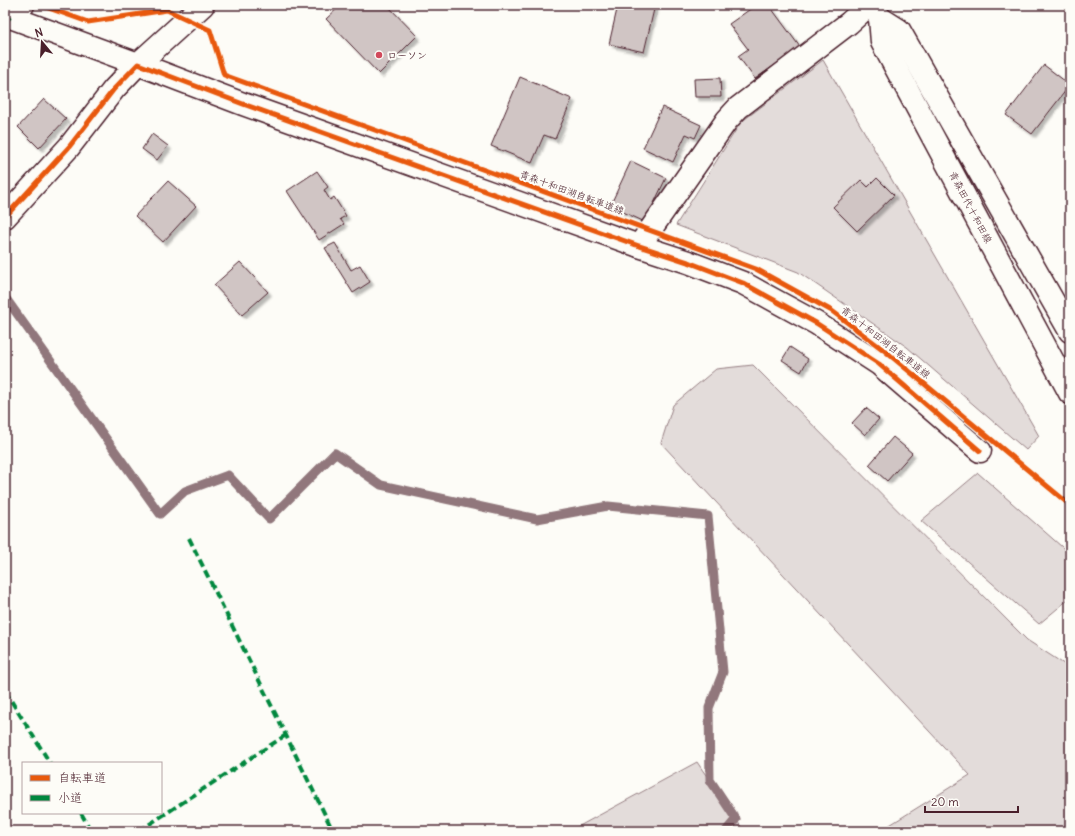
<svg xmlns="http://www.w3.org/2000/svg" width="1075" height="836" viewBox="0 0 1075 836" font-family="Delius,'Klee One',sans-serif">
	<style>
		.green { fill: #e3dcda; stroke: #967e82 }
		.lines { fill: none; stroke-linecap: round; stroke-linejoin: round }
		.stream { stroke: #91777b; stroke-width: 9 }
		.building { fill: #d0c5c4; stroke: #4a1f2b; filter: url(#shadow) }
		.minor-casing { stroke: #4a1f2b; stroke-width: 25 }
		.major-casing { stroke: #4a1f2b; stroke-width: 25 }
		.minor { stroke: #fdfcf7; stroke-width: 22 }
		.major { stroke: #fdfcf7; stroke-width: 22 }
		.quiet { stroke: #00873e; stroke-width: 4; stroke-dasharray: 8 4; stroke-linecap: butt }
		.cycleway-casing { stroke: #fdfcf7; stroke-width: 8 }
		.cycleway { stroke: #e8590c; stroke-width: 5 }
		.poi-dot { fill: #d1495b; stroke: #fdfcf7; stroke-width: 1.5 }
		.labels { text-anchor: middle; stroke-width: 4; stroke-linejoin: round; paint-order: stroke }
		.poi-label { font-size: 10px; font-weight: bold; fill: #4a1f2b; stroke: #fdfcf7; text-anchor: start }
		.street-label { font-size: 10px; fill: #4a1f2b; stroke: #fdfcf7 }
	</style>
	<defs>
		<filter id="shadow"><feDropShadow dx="3.5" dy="3.5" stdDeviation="1" flood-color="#0004"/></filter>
	</defs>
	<rect width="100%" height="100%" fill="#fdfcf7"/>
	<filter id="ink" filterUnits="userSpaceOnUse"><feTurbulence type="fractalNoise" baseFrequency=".025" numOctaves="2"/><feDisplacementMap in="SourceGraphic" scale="8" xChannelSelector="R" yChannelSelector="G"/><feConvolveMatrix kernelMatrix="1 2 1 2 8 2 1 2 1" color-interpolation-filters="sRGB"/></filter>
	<g filter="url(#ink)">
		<g class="green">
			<path d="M 823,60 L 1039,436 L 1026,450 L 907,347 L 798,272 L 676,225 L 741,122 Z"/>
			<path d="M 753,365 L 1027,640 L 1070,668 L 1070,831 L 880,831 L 970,775 L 661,443 L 673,405 L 716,369 Z"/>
			<path d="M 978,473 L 1070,554 L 1070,598 L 1039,624 L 921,521 Z"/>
			<path d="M 697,762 L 744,831 L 573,831 L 572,830 Z"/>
		</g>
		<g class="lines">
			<path class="stream" d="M 5,297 L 160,514 L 185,491 L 228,475 L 269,519 L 335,453 L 381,485 L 537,519 L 608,506 L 708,516 L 723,672 L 709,708 L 710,780 L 736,819 L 726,831"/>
		</g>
		<g class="building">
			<path d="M 341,5 L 387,5 L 417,36 L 379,74 L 326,19 Z"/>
			<path d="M 618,5 L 655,5 L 644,52 L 609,44 Z"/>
			<path d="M 756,5 L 769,5 L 800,47 L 755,79 L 738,56 L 748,49 L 729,24 Z"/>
			<path d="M 1044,65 L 1070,85 L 1032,134 L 1006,115 Z"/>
			<path d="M 520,77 L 572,99 L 555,139 L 544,135 L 532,163 L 491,146 Z"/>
			<path d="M 720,78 L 721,97 L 695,97 L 694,79 Z"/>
			<path d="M 44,99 L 66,119 L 39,148 L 18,127 Z"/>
			<path d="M 662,107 L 701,125 L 695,138 L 686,134 L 673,162 L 643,148 Z"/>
			<path d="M 152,134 L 168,146 L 157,160 L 142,149 Z"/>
			<path d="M 631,161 L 666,178 L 645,222 L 610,206 Z"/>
			<path d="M 317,171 L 328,187 L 324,190 L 330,200 L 334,197 L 346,216 L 340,219 L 344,224 L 319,240 L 287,191 Z"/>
			<path d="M 877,178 L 894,195 L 857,231 L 833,207 L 861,180 L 868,187 Z"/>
			<path d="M 168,181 L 196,206 L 163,242 L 135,216 Z"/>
			<path d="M 335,243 L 351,270 L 360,265 L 370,282 L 353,293 L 325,248 Z"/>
			<path d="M 240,262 L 268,292 L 242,315 L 214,285 Z"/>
			<path d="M 790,347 L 808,359 L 801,372 L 782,360 Z"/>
			<path d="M 866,408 L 879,419 L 865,435 L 852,423 Z"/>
			<path d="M 893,437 L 912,453 L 887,481 L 869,465 Z"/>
		</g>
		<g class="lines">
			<g class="minor-casing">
				<g id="minor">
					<path d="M 10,17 L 23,5"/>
					<path d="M 5,217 L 69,147 L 114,89 L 138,64 L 243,104 L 639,246 L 688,262 L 743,283 L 816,323 L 879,364 L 980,451"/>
					<path d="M 639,246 L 727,120 L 738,108 L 849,23 L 869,5"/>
				</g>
			</g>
			<g class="major-casing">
				<g id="major">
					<path d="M 872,5 L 880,18 L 882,42 L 1070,393"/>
					<path d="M 5,15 L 138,64 L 203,5"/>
					<path d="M 880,18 L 899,30 L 1070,331"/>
				</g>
			</g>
			<use href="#minor" class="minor"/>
			<use href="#major" class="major"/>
			<g class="quiet">
				<path d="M 5,23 L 10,17"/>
				<path d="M 189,538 L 333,831"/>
				<path d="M 5,691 L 50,763"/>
				<path d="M 81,813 L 91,831"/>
				<path d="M 139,831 L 286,735"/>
			</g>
			<g class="cycleway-casing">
				<g id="cycleway">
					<path d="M 40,5 L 88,22 L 167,10 L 210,30 L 224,75 L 756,269 L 832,311 L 885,351 L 1070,505"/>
					<path d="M 5,217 L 69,147 L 114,89 L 138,64 L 243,104 L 639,246 L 688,262 L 743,283 L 816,323 L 879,364 L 980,451"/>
				</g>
			</g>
			<use href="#cycleway" class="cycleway"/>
		</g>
	</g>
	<circle class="poi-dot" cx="379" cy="55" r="4"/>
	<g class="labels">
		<g class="poi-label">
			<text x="387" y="59">ローソン</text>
		</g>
		<g class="street-label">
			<text transform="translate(572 192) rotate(20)" y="4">青森十和田湖自転車道線</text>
			<text transform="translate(971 207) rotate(62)" y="4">青森田代十和田線</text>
			<text transform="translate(886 342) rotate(38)" y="4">青森十和田湖自転車道線</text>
		</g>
	</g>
	<rect width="1075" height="836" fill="none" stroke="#fdfcf7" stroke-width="20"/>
	<rect x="10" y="10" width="1055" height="816" fill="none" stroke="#4a1f2b" stroke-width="1.5" filter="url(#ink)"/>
	<rect x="22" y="762" width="140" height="52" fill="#fdfcf7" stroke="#b5a4a5"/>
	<rect x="30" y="775" width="20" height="6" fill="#e8590c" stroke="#b5a4a5"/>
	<text x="58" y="782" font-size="12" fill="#4a1f2b">自転車道</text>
	<rect x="30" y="795" width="20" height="6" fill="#00873e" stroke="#b5a4a5"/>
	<text x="58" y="802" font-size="12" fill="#4a1f2b">小道</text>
	<g transform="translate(42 42) rotate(342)" stroke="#fdfcf7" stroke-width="3" paint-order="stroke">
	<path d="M0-3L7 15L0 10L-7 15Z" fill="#4a1f2b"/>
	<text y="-6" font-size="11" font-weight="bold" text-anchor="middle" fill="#4a1f2b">N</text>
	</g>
	<path d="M925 806v6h93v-6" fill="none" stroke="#4a1f2b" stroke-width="2"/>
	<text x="931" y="806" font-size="12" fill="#4a1f2b" stroke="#fdfcf7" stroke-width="3" paint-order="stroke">20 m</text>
</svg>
